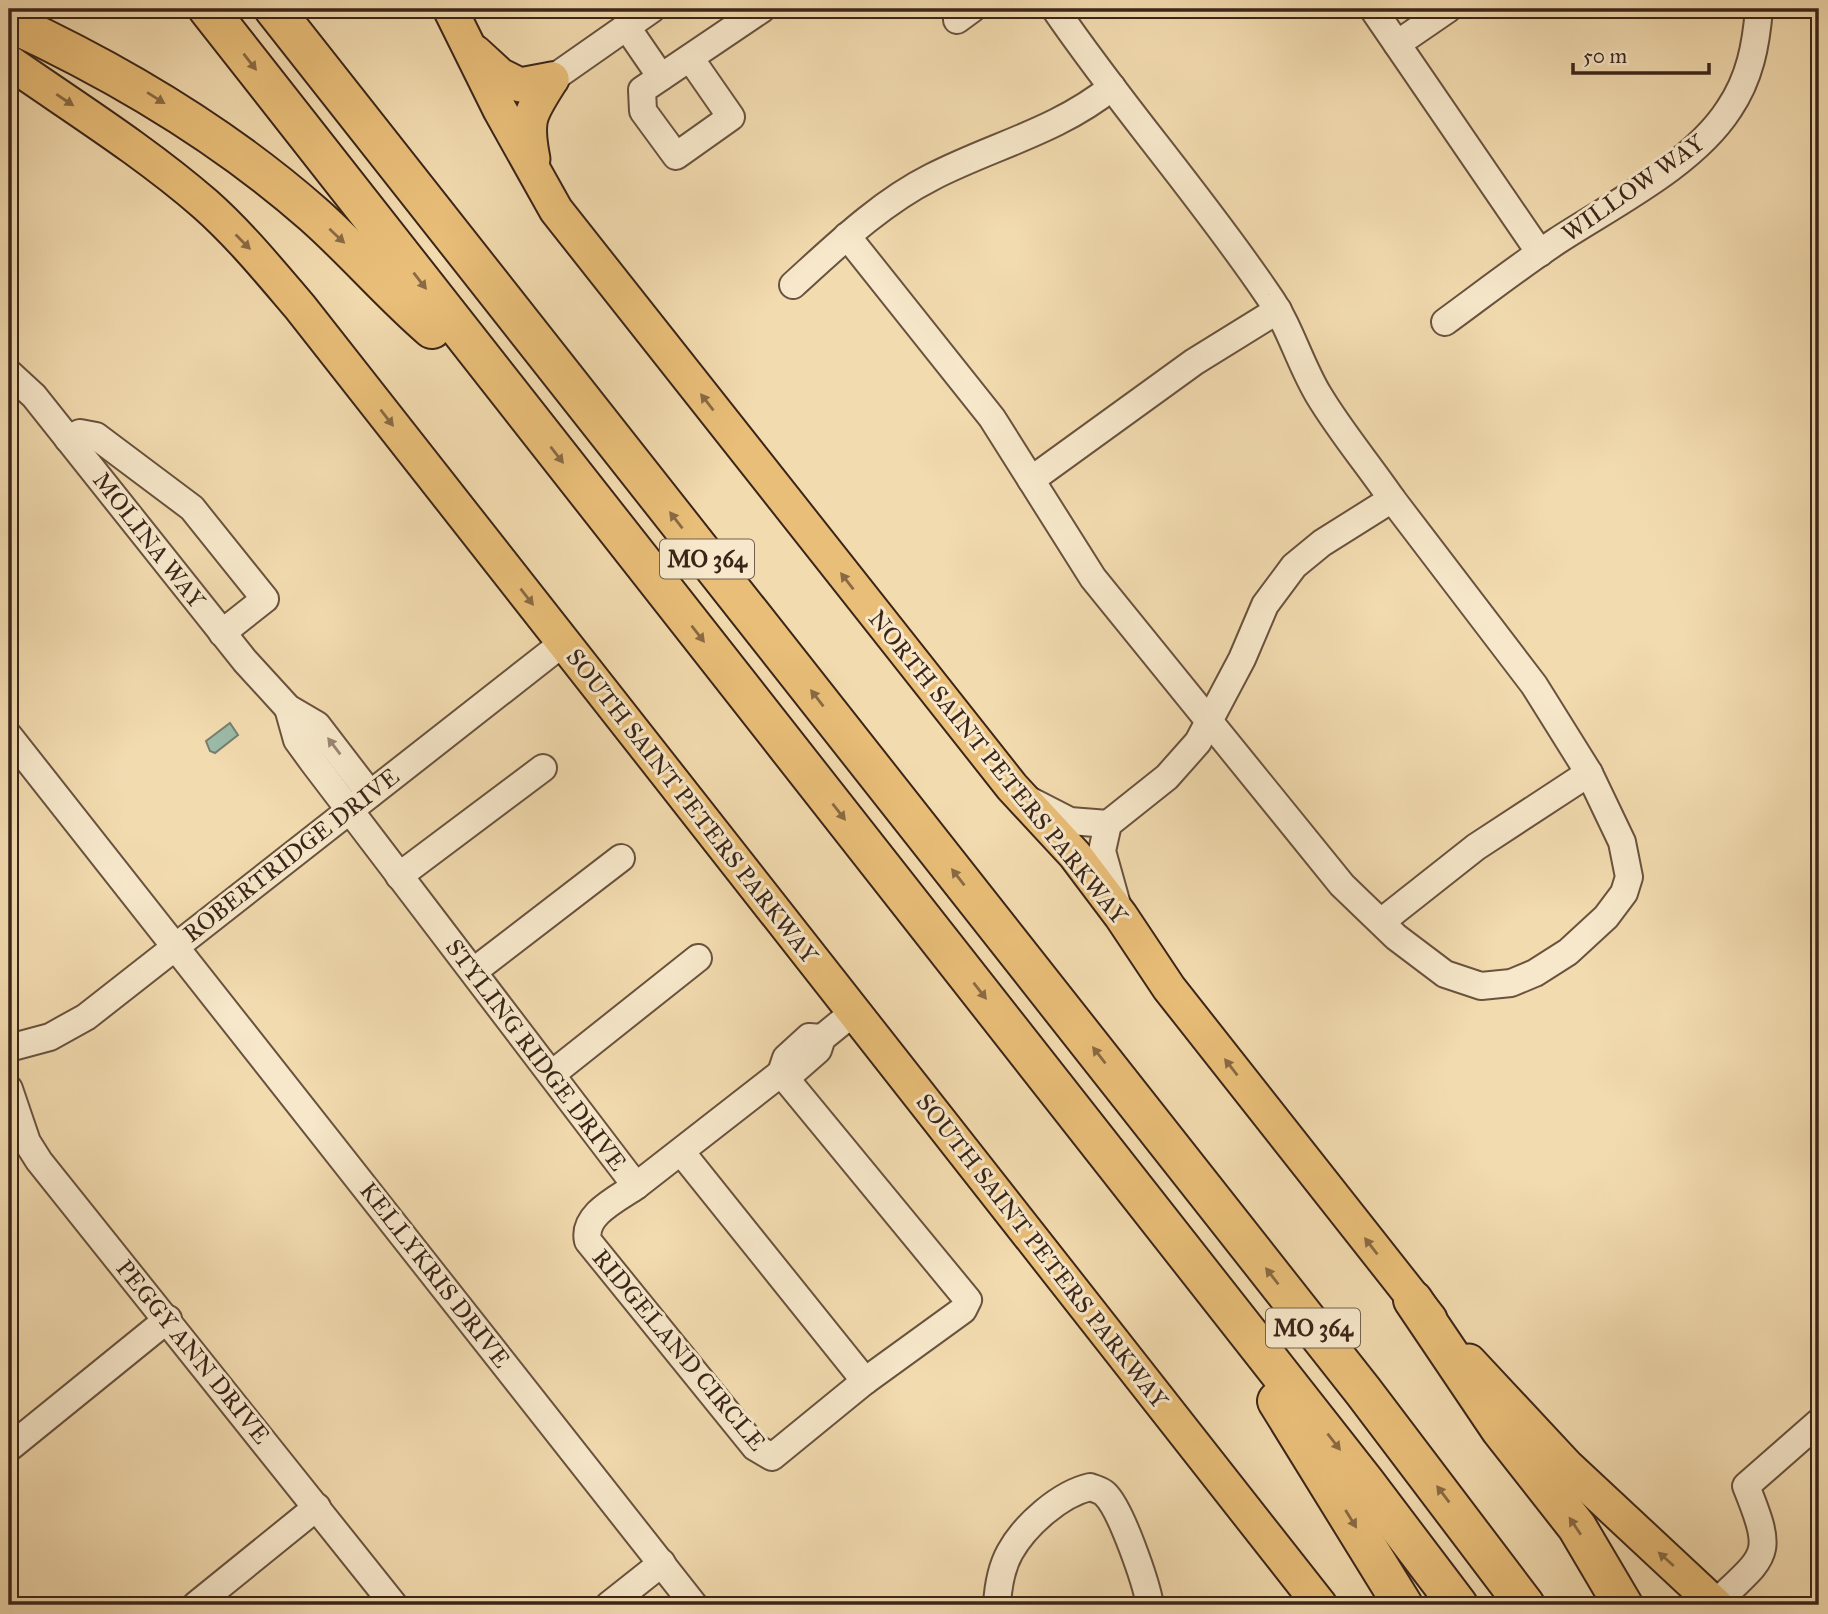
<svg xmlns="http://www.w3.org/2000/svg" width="1828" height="1614" viewBox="0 0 1828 1614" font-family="'IM FELL Great Primer',serif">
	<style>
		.water { fill: #9bbba9; stroke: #757f6f; stroke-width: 2 }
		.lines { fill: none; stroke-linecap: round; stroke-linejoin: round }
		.minor-casing { stroke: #69523e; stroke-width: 30 }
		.major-casing { stroke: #3b2519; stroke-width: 37 }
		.highway-casing { stroke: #3b2519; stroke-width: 42 }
		.minor { stroke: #f7e8cb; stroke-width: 26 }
		.major { stroke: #e9be78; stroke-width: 33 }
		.highway { stroke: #e9be78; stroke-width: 38 }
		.oneway { fill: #896a44 }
		.oneway2 { fill: #998672 }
		.labels { text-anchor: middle; stroke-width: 6; stroke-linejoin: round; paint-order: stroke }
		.shield { fill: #f7e8cb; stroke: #73604e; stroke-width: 2 }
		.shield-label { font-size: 23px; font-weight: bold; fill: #3b2519 }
		.street-label { font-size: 24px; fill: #3b2519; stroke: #f7e8cb }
	</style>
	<rect width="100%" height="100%" fill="#f2dbaf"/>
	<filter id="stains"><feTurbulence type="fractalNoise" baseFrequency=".00286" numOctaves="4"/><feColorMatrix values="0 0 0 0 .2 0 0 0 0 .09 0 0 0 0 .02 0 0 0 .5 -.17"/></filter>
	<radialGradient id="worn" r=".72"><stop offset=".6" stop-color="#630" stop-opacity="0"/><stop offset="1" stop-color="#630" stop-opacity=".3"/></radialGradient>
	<path class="water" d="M 230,723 L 238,735 L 215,753 L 210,751 L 206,741 Z"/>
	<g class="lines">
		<g class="minor-casing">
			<g id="minor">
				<path d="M 1055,9 C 1122,107 1201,196 1268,295 C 1290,326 1299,362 1318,394 C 1340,431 1368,464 1392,499 L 1322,543 L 1294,566 L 1265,605 L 1242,659 L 1198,742 L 1167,777 L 1108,824 L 1102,851 L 1116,901"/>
				<path d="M 1373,9 L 1540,253"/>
				<path d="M 957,20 L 972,9"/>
				<path d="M 626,26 L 661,77"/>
				<path d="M 1397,44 L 1448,9"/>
				<path d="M 690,58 L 731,117 L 676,156 L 643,111 L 642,90 L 762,9"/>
				<path d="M 552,79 L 652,9"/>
				<path d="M 847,236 L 992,418 L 1093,578 L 1342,885 L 1396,937 L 1445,974 L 1481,986 L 1511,983 L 1535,973 L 1568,952 L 1606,917 L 1624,893 L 1629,877 L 1622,842 L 1589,773 L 1534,685 L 1392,499"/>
				<path d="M 793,285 C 836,246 880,203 932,177 C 992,146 1058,131 1112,87"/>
				<path d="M 1445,322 C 1482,295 1518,267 1557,241 C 1612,205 1693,165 1729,109 C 1750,78 1756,45 1759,9"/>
				<path d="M 9,373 L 34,396 L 245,661 L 288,708 L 317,725 L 370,794"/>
				<path d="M 68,439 L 80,433 L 96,436 L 192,508 L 265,599 L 222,633"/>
				<path d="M 1031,480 L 1194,362 L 1278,310"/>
				<path d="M 288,708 L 297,740 L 313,762 L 636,1186 L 781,1073 L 794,1071 L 818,1050 L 822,1038 L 854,1012"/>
				<path d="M 9,736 L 694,1605"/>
				<path d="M 1031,801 L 1070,821 L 1108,824"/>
				<path d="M 399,876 L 543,768"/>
				<path d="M 1381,922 L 1476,847 L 1589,773"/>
				<path d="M 474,971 L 621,858"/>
				<path d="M 9,1048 L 50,1037 L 86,1017 L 563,643"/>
				<path d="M 552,1074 L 698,958"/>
				<path d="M 9,1089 L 27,1142 L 39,1161 L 394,1605"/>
				<path d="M 682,1153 L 865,1381"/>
				<path d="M 636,1186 C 617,1199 582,1215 588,1241 L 755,1447 L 772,1457 L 865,1381 L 963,1310 L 968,1300 L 781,1073 L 786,1058 L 809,1037 L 822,1038"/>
				<path d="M 9,1448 L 168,1319"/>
				<path d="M 1715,1604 C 1767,1553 1775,1558 1746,1486 L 1819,1422"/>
				<path d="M 196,1605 L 317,1507"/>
				<path d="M 609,1605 L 662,1563"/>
				<path d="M 997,1605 C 998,1587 1001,1568 1010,1552 C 1025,1525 1060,1494 1090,1487 C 1095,1489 1101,1490 1105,1494 C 1121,1509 1146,1582 1150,1605"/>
			</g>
		</g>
		<g class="major-casing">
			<g id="major">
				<path d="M 450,9 L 500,110 L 556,210 L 1012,787 L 1075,855 L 1121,916 L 1169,988 L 1430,1319"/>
				<path d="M 475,52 L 500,75 L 520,85 L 552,79"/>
				<path d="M 9,62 C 75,108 144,151 205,204 C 240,235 270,272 300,307 L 1320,1605"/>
				<path d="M 533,159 C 525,118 530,114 552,79"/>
				<path d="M 1469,1361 L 1567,1466 L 1716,1605"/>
			</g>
		</g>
		<g class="highway-casing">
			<g id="highway">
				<path d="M 208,9 L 1365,1482 L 1458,1605"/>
				<path d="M 274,9 L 1363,1391 L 1525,1605"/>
				<path d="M 9,22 C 119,73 222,134 313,214 C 355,251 390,293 432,329"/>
				<path d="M 1413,1300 L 1500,1429 L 1577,1527 L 1623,1605"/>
				<path d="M 1277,1401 L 1403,1605"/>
			</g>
		</g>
		<use href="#minor" class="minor"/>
		<use href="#major" class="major"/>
		<use href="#highway" class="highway"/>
	</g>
	<defs><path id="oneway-solid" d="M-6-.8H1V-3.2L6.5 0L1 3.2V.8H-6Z" transform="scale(1.75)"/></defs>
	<g class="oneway">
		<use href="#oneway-solid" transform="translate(250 62) rotate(52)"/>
		<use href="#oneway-solid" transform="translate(156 98) rotate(32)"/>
		<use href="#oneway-solid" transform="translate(65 100) rotate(34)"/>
		<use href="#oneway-solid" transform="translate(337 236) rotate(43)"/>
		<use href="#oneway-solid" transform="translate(243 242) rotate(45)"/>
		<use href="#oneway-solid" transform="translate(420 281) rotate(52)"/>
		<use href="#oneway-solid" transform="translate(707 402) rotate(-128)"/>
		<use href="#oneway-solid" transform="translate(387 418) rotate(52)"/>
		<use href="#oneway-solid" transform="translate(557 455) rotate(52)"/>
		<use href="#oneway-solid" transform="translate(676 520) rotate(-128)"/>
		<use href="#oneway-solid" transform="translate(847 581) rotate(-128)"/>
		<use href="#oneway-solid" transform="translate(527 597) rotate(52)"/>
		<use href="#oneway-solid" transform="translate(698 634) rotate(52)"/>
		<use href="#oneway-solid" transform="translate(817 698) rotate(-128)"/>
		<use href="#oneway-solid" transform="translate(839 812) rotate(52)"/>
		<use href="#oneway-solid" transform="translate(958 877) rotate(-128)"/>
		<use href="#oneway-solid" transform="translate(980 991) rotate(52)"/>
		<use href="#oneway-solid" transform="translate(1099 1055) rotate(-128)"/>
		<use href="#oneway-solid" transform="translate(1231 1067) rotate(-128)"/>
		<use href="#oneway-solid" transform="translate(1371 1246) rotate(-128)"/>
		<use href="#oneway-solid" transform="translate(1272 1276) rotate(-128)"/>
		<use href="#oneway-solid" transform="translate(1334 1442) rotate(52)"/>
		<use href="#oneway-solid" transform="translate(1443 1494) rotate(-127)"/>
		<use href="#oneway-solid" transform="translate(1351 1519) rotate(58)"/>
		<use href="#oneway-solid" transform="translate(1575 1526) rotate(-124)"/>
		<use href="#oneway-solid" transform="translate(1666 1559) rotate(-138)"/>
	</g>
	<use class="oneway2" href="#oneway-solid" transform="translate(334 746) rotate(-127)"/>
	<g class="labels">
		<g class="shield">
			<rect x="660" y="539.5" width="94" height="39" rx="5"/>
			<rect x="1266" y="1308.5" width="94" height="39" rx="5"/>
		</g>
		<g class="shield-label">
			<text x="707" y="567">MO 364</text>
			<text x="1313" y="1336">MO 364</text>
		</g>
		<g class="street-label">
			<text transform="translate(1633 188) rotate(-35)" y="8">WILLOW WAY</text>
			<text transform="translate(149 540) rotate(52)" y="8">MOLINA WAY</text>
			<text transform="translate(998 767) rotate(51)" y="8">NORTH SAINT PETERS PARKWAY</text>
			<text transform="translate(692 806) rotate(52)" y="8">SOUTH SAINT PETERS PARKWAY</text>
			<text transform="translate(291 855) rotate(-38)" y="8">ROBERTRIDGE DRIVE</text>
			<text transform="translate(536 1055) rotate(53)" y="8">STYLING RIDGE DRIVE</text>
			<text transform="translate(1042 1251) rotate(52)" y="8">SOUTH SAINT PETERS PARKWAY</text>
			<text transform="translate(435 1275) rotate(52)" y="8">KELLYKRIS DRIVE</text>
			<text transform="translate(679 1350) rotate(50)" y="8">RIDGELAND CIRCLE</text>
			<text transform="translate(193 1352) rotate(51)" y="8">PEGGY ANN DRIVE</text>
		</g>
	</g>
	<rect width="1828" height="1614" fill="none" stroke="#f2dbaf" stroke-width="35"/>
	<rect x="10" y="10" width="1807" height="1593" fill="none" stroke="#3b2519" stroke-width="3.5"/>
	<rect x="18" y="18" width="1793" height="1579" fill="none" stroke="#3b2519" stroke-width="2"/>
	<path d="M1573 63v10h136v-10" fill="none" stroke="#3b2519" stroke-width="3.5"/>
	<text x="1583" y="63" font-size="21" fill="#3b2519" stroke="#f7e8cb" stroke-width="5" paint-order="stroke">50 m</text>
	<rect width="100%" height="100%" filter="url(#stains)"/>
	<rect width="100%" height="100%" fill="url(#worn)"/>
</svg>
